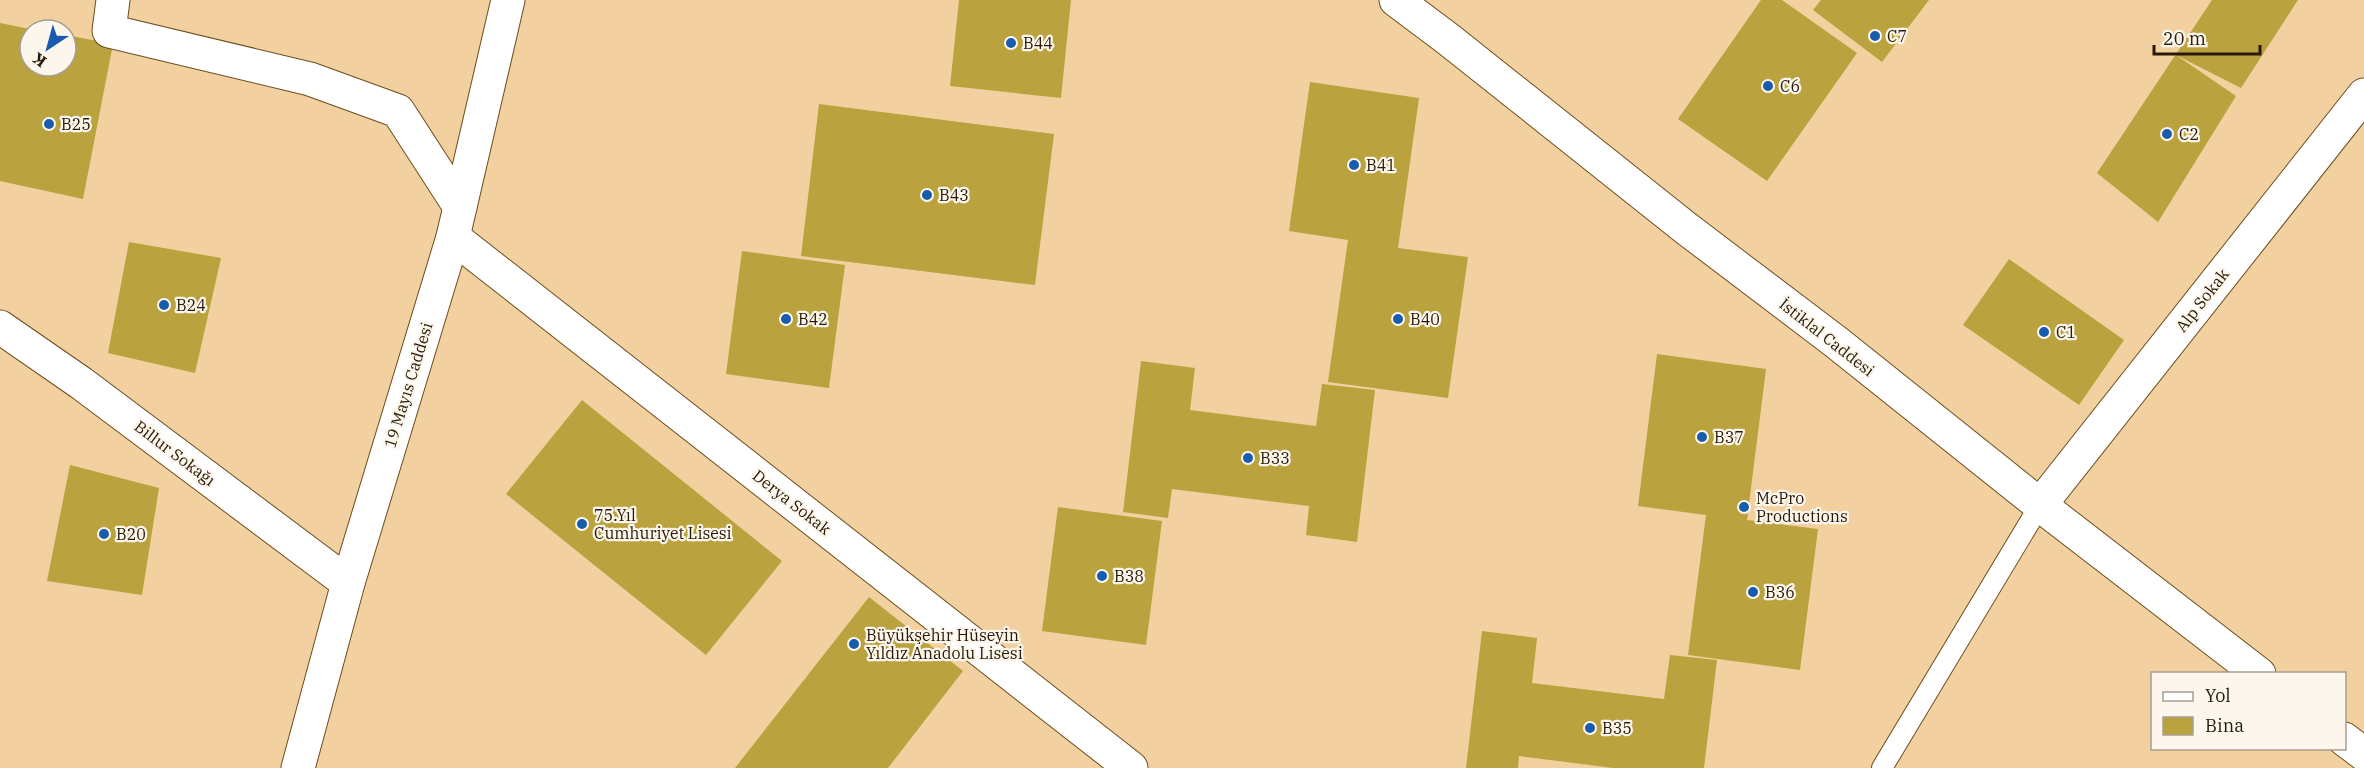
<svg xmlns="http://www.w3.org/2000/svg" width="2364" height="768" viewBox="0 0 2364 768" font-family="'IBM Plex Serif',serif">
	<style>
		.building { fill: #baa23e }
		.lines { fill: none; stroke-linecap: round; stroke-linejoin: round }
		.lane-casing { stroke: #6b4d1e; stroke-width: 22 }
		.street-casing { stroke: #6b4d1e; stroke-width: 35 }
		.secondary-casing { stroke: #6b4d1e; stroke-width: 35 }
		.lane { stroke: #fff; stroke-width: 20 }
		.street { stroke: #fff; stroke-width: 33 }
		.secondary { stroke: #fff; stroke-width: 33 }
		.poi-dot { fill: #185dad; stroke: #fdf6ec; stroke-width: 2 }
		.labels { text-anchor: middle; stroke-width: 4.5; stroke-linejoin: round; paint-order: stroke }
		.poi-label { font-size: 16px; fill: #271a07; stroke: #fdf6ec; text-anchor: start }
		.street-label { font-size: 16px; fill: #271a07; stroke: #fdf6ec }
	</style>
	<rect width="100%" height="100%" fill="#f3d09f"/>
	<g class="building">
		<path d="M 959,0 L 1071,0 L 1061,98 L 950,86 Z"/>
		<path d="M 1761,0 L 1782,0 L 1857,53 L 1767,181 L 1678,119 Z"/>
		<path d="M 1821,0 L 1929,0 L 1882,62 L 1813,10 Z"/>
		<path d="M 2212,0 L 2298,0 L 2241,88 L 2176,55 L 2236,96 L 2158,222 L 2097,173 Z"/>
		<path d="M 0,23 L 30,29 L 30,66 L 66,66 L 66,35 L 113,44 L 83,199 L 0,181 Z"/>
		<path d="M 1310,82 L 1419,98 L 1398,248 L 1468,257 L 1448,398 L 1328,382 L 1348,240 L 1289,231 Z"/>
		<path d="M 819,104 L 1054,134 L 1035,285 L 801,256 Z"/>
		<path d="M 129,242 L 221,258 L 195,373 L 108,353 Z"/>
		<path d="M 742,251 L 845,265 L 829,388 L 726,374 Z"/>
		<path d="M 2009,259 L 2124,340 L 2079,405 L 1963,325 Z"/>
		<path d="M 1657,354 L 1766,369 L 1747,520 L 1818,529 L 1800,670 L 1688,655 L 1706,515 L 1638,506 Z"/>
		<path d="M 1141,361 L 1195,368 L 1190,410 L 1316,426 L 1322,384 L 1375,390 L 1357,542 L 1306,535 L 1309,506 L 1172,489 L 1168,518 L 1123,512 Z"/>
		<path d="M 582,400 L 782,561 L 706,655 L 506,494 Z"/>
		<path d="M 70,465 L 159,488 L 142,595 L 47,581 Z"/>
		<path d="M 1058,507 L 1162,521 L 1146,645 L 1042,631 Z"/>
		<path d="M 869,597 L 963,671 L 888,768 L 735,768 Z"/>
		<path d="M 1482,631 L 1537,638 L 1532,683 L 1664,699 L 1670,655 L 1717,660 L 1704,768 L 1613,768 L 1519,756 L 1518,768 L 1466,768 Z"/>
	</g>
	<g class="lines">
		<g class="lane-casing">
			<path id="lane" d="M 1882,768 L 2040,505"/>
		</g>
		<g class="street-casing">
			<g id="street">
				<path d="M 113,0 L 109,31 L 310,79 L 398,111 L 460,207"/>
				<path d="M 1396,0 L 1448,39 L 1687,229 L 1836,342 L 2040,505 L 2259,674"/>
				<path d="M 453,237 L 1131,768"/>
				<path d="M 0,327 L 81,383 L 348,583"/>
				<path d="M 2040,505 L 2364,95"/>
				<path d="M 2344,739 L 2364,754"/>
			</g>
		</g>
		<g class="secondary-casing">
			<path id="secondary" d="M 298,768 L 348,583 L 453,237 L 508,0"/>
		</g>
		<use href="#lane" class="lane"/>
		<use href="#street" class="street"/>
		<use href="#secondary" class="secondary"/>
	</g>
	<g class="poi-dot">
		<circle cx="1875" cy="36" r="6"/>
		<circle cx="1011" cy="43" r="6"/>
		<circle cx="1768" cy="86" r="6"/>
		<circle cx="49" cy="124" r="6"/>
		<circle cx="2167" cy="134" r="6"/>
		<circle cx="1354" cy="165" r="6"/>
		<circle cx="927" cy="195" r="6"/>
		<circle cx="164" cy="305" r="6"/>
		<circle cx="786" cy="319" r="6"/>
		<circle cx="1398" cy="319" r="6"/>
		<circle cx="2044" cy="332" r="6"/>
		<circle cx="1702" cy="437" r="6"/>
		<circle cx="1248" cy="458" r="6"/>
		<circle cx="1744" cy="507" r="6"/>
		<circle cx="582" cy="524" r="6"/>
		<circle cx="104" cy="534" r="6"/>
		<circle cx="1102" cy="576" r="6"/>
		<circle cx="1753" cy="592" r="6"/>
		<circle cx="854" cy="644" r="6"/>
		<circle cx="1590" cy="728" r="6"/>
	</g>
	<g class="labels">
		<g class="poi-label">
			<text x="1887" y="42">C7</text>
			<text x="1023" y="49">B44</text>
			<text x="1780" y="92">C6</text>
			<text x="61" y="130">B25</text>
			<text x="2179" y="140">C2</text>
			<text x="1366" y="171">B41</text>
			<text x="939" y="201">B43</text>
			<text x="176" y="311">B24</text>
			<text x="798" y="325">B42</text>
			<text x="1410" y="325">B40</text>
			<text x="2056" y="338">C1</text>
			<text x="1714" y="443">B37</text>
			<text x="1260" y="464">B33</text>
			<text x="1756" y="504">McPro<tspan x="1756" dy="18">Productions</tspan></text>
			<text x="594" y="521">75.Yıl<tspan x="594" dy="18">Cumhuriyet Lisesi</tspan></text>
			<text x="116" y="540">B20</text>
			<text x="1114" y="582">B38</text>
			<text x="1765" y="598">B36</text>
			<text x="866" y="641">Büyükşehir Hüseyin<tspan x="866" dy="18">Yıldız Anadolu Lisesi</tspan></text>
			<text x="1602" y="734">B35</text>
		</g>
		<g class="street-label">
			<text transform="translate(2202 300) rotate(-52)" y="6">Alp Sokak</text>
			<text transform="translate(1827 337) rotate(38)" y="6">İstiklal Caddesi</text>
			<text transform="translate(408 385) rotate(-73)" y="6">19 Mayıs Caddesi</text>
			<text transform="translate(175 453) rotate(37)" y="6">Billur Sokağı</text>
			<text transform="translate(792 502) rotate(38)" y="6">Derya Sokak</text>
		</g>
	</g>
	<rect x="2151" y="672" width="195" height="78" fill="#fdf6ec" stroke="#a79e90" stroke-width="1.5"/>
	<rect x="2163" y="692" width="30" height="9" fill="#ffffff" stroke="#a79e90" stroke-width="1.5"/>
	<text x="2205" y="702" font-size="18" fill="#271a07">Yol</text>
	<rect x="2163" y="717" width="30" height="18" fill="#baa23e" stroke="#a79e90" stroke-width="1.5"/>
	<text x="2205" y="732" font-size="18" fill="#271a07">Bina</text>
	<g transform="translate(48 48) rotate(216)"><circle r="28" fill="#fdf6ec" stroke="#a79e90" stroke-width="1.5"/>
	<path d="M0-4.5L10 22L0 15L-10 22Z" fill="#185dad"/>
	<text y="-9" font-size="16" font-weight="bold" text-anchor="middle" fill="#271a07">K</text>
	</g>
	<path d="M2154 45v9h106v-9" fill="none" stroke="#271a07" stroke-width="3"/>
	<text x="2163" y="45" font-size="18" fill="#271a07" stroke="#fdf6ec" stroke-width="4.5" paint-order="stroke">20 m</text>
</svg>
